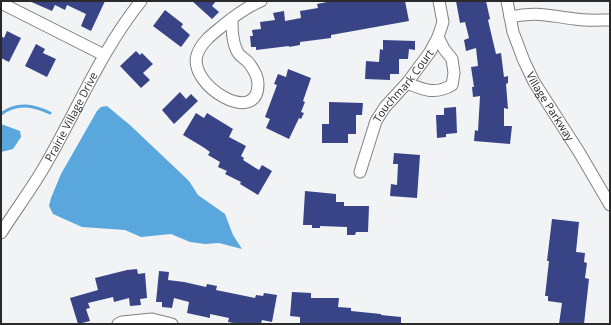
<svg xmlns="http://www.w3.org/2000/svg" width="611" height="325" viewBox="0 0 611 325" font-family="'Open Sans',sans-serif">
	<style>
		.water { fill: #59a7dd }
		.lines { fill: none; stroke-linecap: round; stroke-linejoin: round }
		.stream { stroke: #59a7dd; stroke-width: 3 }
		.building { fill: #394487 }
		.street-casing { stroke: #828283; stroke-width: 13 }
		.street { stroke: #fff; stroke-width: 11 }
		.labels { text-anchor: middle; stroke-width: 4; stroke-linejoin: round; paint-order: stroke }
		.street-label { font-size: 11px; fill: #2a2a2a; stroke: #f2f3f4 }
	</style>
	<rect width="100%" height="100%" fill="#f2f3f4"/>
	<g class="water">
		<path d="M 107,106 L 131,126 L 189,181 L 198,195 L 225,214 L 233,235 L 242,249 L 219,243 L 205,244 L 190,242 L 171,234 L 141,237 L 125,230 L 82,227 L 53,214 L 49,206 L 51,198 L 61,174 L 97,111 L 101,107 Z"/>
		<path d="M 1,124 L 20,131 L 21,137 L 13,149 L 1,152 Z"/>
	</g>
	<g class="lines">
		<path class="stream" d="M 1,114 C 17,102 33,105 50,113"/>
	</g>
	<g class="building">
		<path d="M 29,1 L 105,1 L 91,31 L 81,26 L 86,14 L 67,5 L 65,10 L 55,5 L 52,11 Z"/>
		<path d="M 192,1 L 216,1 L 212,6 L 219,12 L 212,19 Z"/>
		<path d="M 332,1 L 405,1 L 409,21 L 331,35 L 331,38 L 300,42 L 300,45 L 289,47 L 289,46 L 256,50 L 256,47 L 251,47 L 250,36 L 253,36 L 252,30 L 261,29 L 260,22 L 275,20 L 273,13 L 284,11 L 285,21 L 301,18 L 300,11 L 318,8 L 317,4 Z"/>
		<path d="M 456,1 L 486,1 L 490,19 L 488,20 L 496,54 L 501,53 L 504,77 L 508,76 L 508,83 L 506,84 L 508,109 L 504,108 L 504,126 L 512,126 L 510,144 L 474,141 L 475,130 L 478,131 L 480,96 L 473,97 L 472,87 L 474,87 L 471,67 L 478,66 L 476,48 L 466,51 L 464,40 L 469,38 L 465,22 L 460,23 Z"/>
		<path d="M 165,10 L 183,24 L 181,27 L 190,35 L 181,47 L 153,26 Z"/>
		<path d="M 7,31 L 21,38 L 9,62 L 1,58 L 1,36 L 4,38 Z"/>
		<path d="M 383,40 L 415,41 L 415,50 L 409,49 L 408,59 L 399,59 L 399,74 L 390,74 L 390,80 L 365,79 L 366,61 L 379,62 L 380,49 L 383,50 Z"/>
		<path d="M 36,44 L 45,49 L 43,53 L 56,59 L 47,77 L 25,66 Z"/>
		<path d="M 136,51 L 140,55 L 142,53 L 153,64 L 143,73 L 150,80 L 141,88 L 120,66 Z"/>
		<path d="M 288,69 L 311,78 L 303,101 L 305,102 L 301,112 L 304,113 L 301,119 L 299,118 L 289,139 L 266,128 L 270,119 L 265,117 L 277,85 L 274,84 L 278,74 L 286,77 Z"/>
		<path d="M 180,92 L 186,99 L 191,94 L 198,101 L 174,124 L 162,110 Z"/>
		<path d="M 329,102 L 363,103 L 362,115 L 356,115 L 356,134 L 348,134 L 348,143 L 322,143 L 322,124 L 329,124 Z"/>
		<path d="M 456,107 L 457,133 L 446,134 L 446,137 L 437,138 L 436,115 L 444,115 L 444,108 Z"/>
		<path d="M 196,113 L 204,118 L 207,113 L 233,129 L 229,137 L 246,146 L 241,156 L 244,158 L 243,160 L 259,170 L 262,165 L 272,171 L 258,195 L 240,184 L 241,182 L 225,174 L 227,171 L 218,167 L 220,162 L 208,155 L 210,152 L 203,147 L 183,135 Z"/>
		<path d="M 394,153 L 420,155 L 417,198 L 390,196 L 391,184 L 397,185 L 398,164 L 393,164 Z"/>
		<path d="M 305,191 L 336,194 L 336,202 L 344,202 L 344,206 L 369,206 L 368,232 L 356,232 L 355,235 L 347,235 L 347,227 L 320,226 L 320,228 L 312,228 L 312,225 L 303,225 Z"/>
		<path d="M 552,219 L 579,222 L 576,252 L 585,253 L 584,262 L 587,263 L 585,278 L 589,279 L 584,324 L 559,324 L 562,303 L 548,301 L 548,296 L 545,296 L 549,261 L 547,261 Z"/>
		<path d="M 137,269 L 138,274 L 145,273 L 147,298 L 140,299 L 141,305 L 130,306 L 129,298 L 114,302 L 113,297 L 88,303 L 90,308 L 86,309 L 90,321 L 78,324 L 70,298 L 98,290 L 95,278 L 127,270 Z"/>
		<path d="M 159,271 L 169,272 L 168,280 L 184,282 L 206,287 L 207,284 L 217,286 L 216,290 L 255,298 L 256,295 L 263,296 L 264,293 L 277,295 L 272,322 L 262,320 L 261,324 L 239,324 L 228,322 L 229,318 L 210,314 L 210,318 L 187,313 L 189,302 L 174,298 L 172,308 L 162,307 L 162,302 L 156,302 Z"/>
		<path d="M 292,292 L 311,293 L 311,298 L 339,298 L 338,307 L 351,308 L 351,311 L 381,314 L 381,315 L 401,317 L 401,324 L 300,324 L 300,317 L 290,316 Z"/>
	</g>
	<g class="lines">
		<g class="street-casing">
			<g id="street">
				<path id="s1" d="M 507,1 L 513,32 L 524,61 L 534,82 L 579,152 L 610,205"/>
				<path d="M 1,3 L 104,55"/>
				<path d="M 510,17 C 537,11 549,16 575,19 C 587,21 599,20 610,20"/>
				<path d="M 232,18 C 232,29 232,41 237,51 C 239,56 244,58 248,62 C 252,67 258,76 258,84 C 258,127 188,86 197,55 C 201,43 211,35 220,28 C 233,17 246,7 261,1"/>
				<path d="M 407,83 C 424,90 435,95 452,85 L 454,73 L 452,59 L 444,49 L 438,37"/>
				<path id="s2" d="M 360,172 L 376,121 L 385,107 L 407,83 L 430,52 L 438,37 L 443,22 L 439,1"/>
				<path id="s3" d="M 1,233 C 15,211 30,191 43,169 C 76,113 100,52 141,1"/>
				<path d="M 118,324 L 122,322 L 152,319 L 172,324"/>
			</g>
		</g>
		<use href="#street" class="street"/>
	</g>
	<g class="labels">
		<g class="street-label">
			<text dy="4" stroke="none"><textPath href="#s2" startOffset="98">Touchmark Court</textPath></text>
			<text dy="4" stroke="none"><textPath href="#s1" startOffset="115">Village Parkway</textPath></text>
			<text dy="4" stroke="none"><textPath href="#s3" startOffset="136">Prairie Village Drive</textPath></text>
		</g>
	</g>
	<rect width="611" height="325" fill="none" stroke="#2a2a2a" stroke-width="4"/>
</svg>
